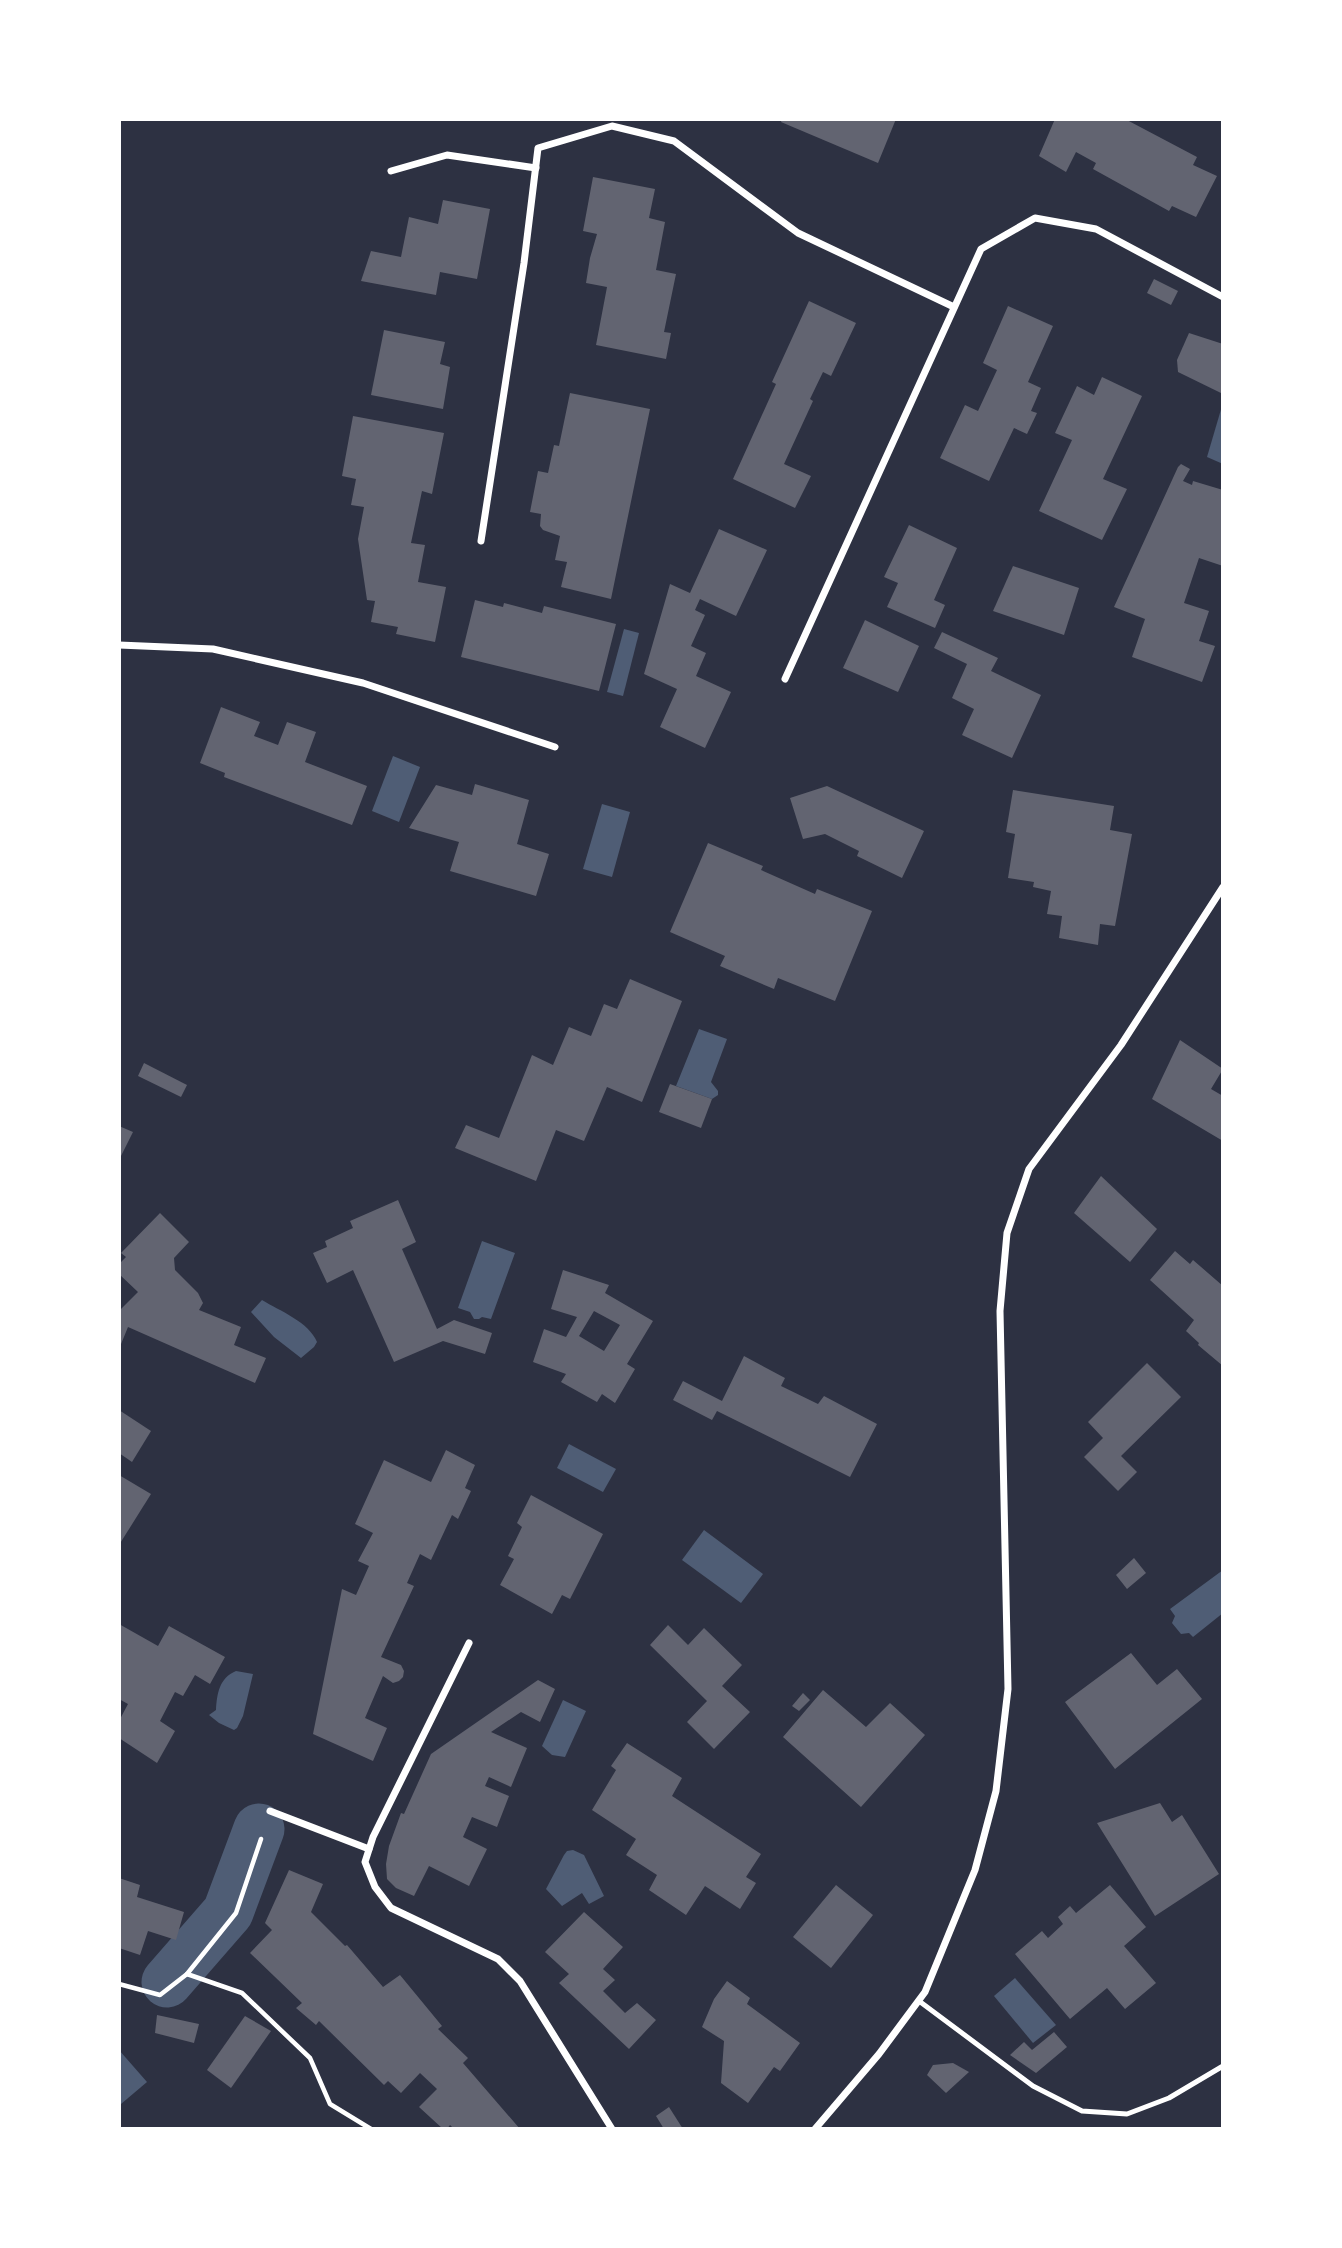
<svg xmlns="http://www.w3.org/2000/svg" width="1342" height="2248" viewBox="0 0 1342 2248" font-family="'Exo 2',sans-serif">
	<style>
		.water { fill: #4f5d75 }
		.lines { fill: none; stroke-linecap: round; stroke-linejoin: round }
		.canal { stroke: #4f5d75; stroke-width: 51 }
		.building { fill: #626471; fill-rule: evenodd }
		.path { stroke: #fff; stroke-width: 4.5 }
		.service { stroke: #fff; stroke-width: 5 }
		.minor { stroke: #fff; stroke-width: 7 }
	</style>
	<rect width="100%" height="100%" fill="#2d3142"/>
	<g class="water">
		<path d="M 1222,406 L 1223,406 L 1223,464 L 1207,457 Z"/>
		<path d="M 624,629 L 639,633 L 623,696 L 607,692 Z"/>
		<path d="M 393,756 L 420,767 L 399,822 L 372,811 Z"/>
		<path d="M 602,804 L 630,812 L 612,877 L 583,869 Z"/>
		<path d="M 699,1029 L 727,1039 L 711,1082 L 718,1091 L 718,1095 L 712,1099 L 676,1086 Z"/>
		<path d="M 482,1241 L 515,1253 L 491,1319 L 482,1317 L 479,1319 L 474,1319 L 470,1312 L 458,1308 Z"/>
		<path d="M 262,1300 C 280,1311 309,1322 317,1342 L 314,1347 L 301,1358 L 274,1337 L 251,1312 Z"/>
		<path d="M 569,1444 L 616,1469 L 603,1492 L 557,1468 Z"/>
		<path d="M 704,1530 L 763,1574 L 741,1603 L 682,1560 Z"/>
		<path d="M 1223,1570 L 1223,1613 L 1193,1637 L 1189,1633 L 1181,1634 L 1172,1623 L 1175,1616 L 1170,1609 Z"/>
		<path d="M 236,1671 L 253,1674 L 243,1716 L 237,1728 L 234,1730 L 219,1723 L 209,1715 L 216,1710 C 217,1694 219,1678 236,1671 Z"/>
		<path d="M 563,1700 L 586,1711 L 565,1757 L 552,1755 L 542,1746 Z"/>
		<path d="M 573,1850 L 584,1855 L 604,1896 L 589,1904 L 582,1893 L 562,1906 L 546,1889 L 564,1855 L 567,1851 Z"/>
		<path d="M 1015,1978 L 1056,2025 L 1033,2043 L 994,1996 Z"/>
		<path d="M 119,2050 L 147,2082 L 121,2104 L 119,2102 Z"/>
	</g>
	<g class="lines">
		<path class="canal" d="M 167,1982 L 228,1912 L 259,1829"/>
	</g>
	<g class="building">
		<path d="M 782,119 L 896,119 L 878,163 L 781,122 Z"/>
		<path d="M 1055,119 L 1125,119 L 1197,157 L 1193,165 L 1217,176 L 1196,217 L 1172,206 L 1169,211 L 1093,169 L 1096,163 L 1076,152 L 1066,172 L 1039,156 Z"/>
		<path d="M 593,177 L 655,189 L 649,218 L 665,222 L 656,270 L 676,274 L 664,332 L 671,333 L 666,359 L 596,345 L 607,287 L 586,283 L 590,258 L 597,234 L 583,231 Z"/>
		<path d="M 443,200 L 490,209 L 477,279 L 440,272 L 436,295 L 361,281 L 371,251 L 401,257 L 409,217 L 438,224 Z"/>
		<path d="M 1154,279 L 1178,291 L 1171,305 L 1147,293 Z"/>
		<path d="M 809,301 L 856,323 L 831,376 L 823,372 L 810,399 L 813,401 L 784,464 L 811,476 L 795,508 L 733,479 L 776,384 L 772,382 Z"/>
		<path d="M 1008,306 L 1053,326 L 1028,382 L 1041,388 L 1031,411 L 1037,413 L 1027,434 L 1014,428 L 989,481 L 940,458 L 965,405 L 978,411 L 997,370 L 983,363 Z"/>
		<path d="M 384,330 L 445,342 L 440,364 L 450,367 L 443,409 L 371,395 Z"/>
		<path d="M 1189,333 L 1223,344 L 1223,394 L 1178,372 L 1177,360 Z"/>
		<path d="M 1102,377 L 1142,396 L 1103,479 L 1127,489 L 1102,540 L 1039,511 L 1072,440 L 1055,433 L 1077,386 L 1094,395 Z"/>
		<path d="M 570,393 L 650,409 L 611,599 L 561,587 L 567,562 L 555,560 L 560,536 L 543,530 L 540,526 L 541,514 L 530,512 L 538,471 L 548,473 L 554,445 L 559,446 Z"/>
		<path d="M 353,416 L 444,433 L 432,494 L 422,491 L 411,543 L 425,545 L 418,582 L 446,587 L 435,642 L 396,634 L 398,627 L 371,622 L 375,601 L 367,600 L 358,539 L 364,507 L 351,505 L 356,479 L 342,476 Z"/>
		<path d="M 1181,464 L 1190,469 L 1183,481 L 1192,485 L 1193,481 L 1223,490 L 1223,566 L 1199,558 L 1184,603 L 1209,611 L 1199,641 L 1215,646 L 1202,682 L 1132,657 L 1145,619 L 1114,607 L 1178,467 Z"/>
		<path d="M 909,525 L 957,548 L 934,600 L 945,605 L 935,628 L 887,607 L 898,583 L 884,577 Z"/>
		<path d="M 719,529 L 767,550 L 736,616 L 700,599 L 695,610 L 705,615 L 691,646 L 706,653 L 696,676 L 731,692 L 705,748 L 660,727 L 677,689 L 644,674 L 670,584 L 690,593 Z"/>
		<path d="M 1013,566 L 1079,588 L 1064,635 L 993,611 Z"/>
		<path d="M 475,600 L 503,607 L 504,603 L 542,613 L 544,606 L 616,624 L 599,691 L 461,657 Z"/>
		<path d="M 865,620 L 919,646 L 898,692 L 843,668 Z"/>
		<path d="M 942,632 L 998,658 L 991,671 L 1041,695 L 1012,758 L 962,735 L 974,709 L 952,698 L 967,664 L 934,648 Z"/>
		<path d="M 221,707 L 260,722 L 254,736 L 278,745 L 287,722 L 316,732 L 305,762 L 367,786 L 352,825 L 224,777 L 225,773 L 200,763 Z"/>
		<path d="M 475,784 L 529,800 L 517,844 L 549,854 L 536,896 L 450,871 L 459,842 L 409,828 L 436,785 L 472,795 Z"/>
		<path d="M 827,786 L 924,831 L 902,878 L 857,856 L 859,851 L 825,834 L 803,839 L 790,798 Z"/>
		<path d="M 1013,790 L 1114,806 L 1110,830 L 1132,834 L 1115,926 L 1100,924 L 1098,945 L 1059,938 L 1062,916 L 1047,914 L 1051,891 L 1033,887 L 1034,882 L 1008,878 L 1015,834 L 1006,832 Z"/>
		<path d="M 708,843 L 763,866 L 761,870 L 815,894 L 817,889 L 872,911 L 835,1001 L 778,978 L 774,989 L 720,966 L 725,956 L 670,932 Z"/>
		<path d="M 630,979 L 682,1001 L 642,1102 L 607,1087 L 584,1141 L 556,1130 L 536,1181 L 455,1148 L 466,1125 L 499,1138 L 532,1055 L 553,1065 L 569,1027 L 591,1036 L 604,1004 L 617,1009 Z"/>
		<path d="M 1180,1040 L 1223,1069 L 1211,1089 L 1223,1096 L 1223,1141 L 1152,1099 Z"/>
		<path d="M 144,1063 L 187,1085 L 181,1097 L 138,1076 Z"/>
		<path d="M 670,1084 L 712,1099 L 701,1128 L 659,1112 Z"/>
		<path d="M 119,1126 L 133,1132 L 119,1160 Z"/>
		<path d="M 1101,1176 L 1157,1229 L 1130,1262 L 1074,1213 Z"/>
		<path d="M 398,1200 L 416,1242 L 402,1249 L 437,1329 L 454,1320 L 492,1333 L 485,1354 L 443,1341 L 394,1362 L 353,1270 L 327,1283 L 313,1253 L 327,1247 L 325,1241 L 353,1228 L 350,1221 Z"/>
		<path d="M 160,1213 L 189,1242 L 174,1258 L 175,1270 L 198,1293 L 203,1303 L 199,1310 L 241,1327 L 234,1345 L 266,1358 L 255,1383 L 128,1327 L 119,1349 L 119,1311 L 138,1292 L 119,1274 L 119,1264 L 126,1257 L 121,1253 Z"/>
		<path d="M 1175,1251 L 1190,1264 L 1193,1260 L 1223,1286 L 1223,1366 L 1198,1345 L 1199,1343 L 1186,1331 L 1194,1320 L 1150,1280 Z"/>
		<path d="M 563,1270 L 609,1285 L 605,1293 L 653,1321 L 627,1364 L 635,1369 L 615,1403 L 602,1394 L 597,1402 L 561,1382 L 566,1374 L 533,1362 L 544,1329 L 566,1337 L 577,1317 L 551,1309 ZM 594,1311 L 620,1325 L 604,1351 L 579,1336 Z"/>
		<path d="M 744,1356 L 785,1378 L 781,1386 L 818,1404 L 824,1396 L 877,1424 L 850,1477 L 717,1411 L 712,1420 L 673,1400 L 683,1381 L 722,1401 Z"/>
		<path d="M 1147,1363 L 1181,1397 L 1121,1456 L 1137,1472 L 1118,1491 L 1084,1457 L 1103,1438 L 1088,1422 Z"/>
		<path d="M 119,1410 L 151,1431 L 132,1462 L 119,1453 Z"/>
		<path d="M 446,1450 L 475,1465 L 465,1488 L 471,1491 L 458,1519 L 452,1515 L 431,1560 L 420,1554 L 407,1583 L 414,1586 L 381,1657 L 401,1665 L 404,1671 L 403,1677 L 399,1681 L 393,1683 L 383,1676 L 365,1718 L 387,1728 L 373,1761 L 313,1734 L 342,1589 L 356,1595 L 369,1566 L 358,1561 L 373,1533 L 355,1524 L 384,1460 L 431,1482 Z"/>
		<path d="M 119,1475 L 151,1494 L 119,1545 Z"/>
		<path d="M 531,1495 L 603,1534 L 570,1599 L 562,1595 L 552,1614 L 500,1585 L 514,1559 L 508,1556 L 522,1527 L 517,1523 Z"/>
		<path d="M 1134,1558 L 1146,1573 L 1127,1589 L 1116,1575 Z"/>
		<path d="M 119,1624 L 158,1646 L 169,1626 L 225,1657 L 210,1684 L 195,1675 L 183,1696 L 175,1692 L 160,1721 L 175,1731 L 157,1763 L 119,1738 L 119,1721 L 128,1704 L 119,1699 Z"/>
		<path d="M 668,1625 L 688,1645 L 704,1628 L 742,1665 L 722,1686 L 750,1712 L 714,1749 L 687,1722 L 707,1701 L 650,1645 Z"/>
		<path d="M 1131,1653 L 1157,1685 L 1177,1669 L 1202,1699 L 1115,1769 L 1065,1702 Z"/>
		<path d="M 538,1680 L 555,1689 L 540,1722 L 521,1712 L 491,1732 L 527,1748 L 511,1787 L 489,1777 L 485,1786 L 509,1796 L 497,1827 L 472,1817 L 463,1837 L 487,1849 L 469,1886 L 429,1866 L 414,1896 L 396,1888 L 387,1879 L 386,1864 L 389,1846 L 401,1813 L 404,1814 L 431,1754 Z"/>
		<path d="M 823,1690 L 866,1727 L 890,1703 L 925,1735 L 861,1807 L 783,1737 Z"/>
		<path d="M 803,1693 L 810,1700 L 799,1711 L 792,1706 Z"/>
		<path d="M 627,1743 L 682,1778 L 672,1796 L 761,1854 L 746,1877 L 756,1883 L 740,1909 L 705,1886 L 686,1915 L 649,1890 L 657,1875 L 626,1855 L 636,1839 L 592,1810 L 616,1770 L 611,1766 Z"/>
		<path d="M 1160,1803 L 1172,1822 L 1182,1815 L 1219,1874 L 1155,1916 L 1097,1823 Z"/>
		<path d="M 289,1870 L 323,1884 L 311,1912 L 345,1946 L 347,1945 L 383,1987 L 400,1975 L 442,2026 L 438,2029 L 468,2058 L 463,2063 L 520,2129 L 454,2129 L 450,2125 L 447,2129 L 443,2129 L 419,2107 L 437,2089 L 420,2073 L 401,2093 L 388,2081 L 384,2085 L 319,2021 L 316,2025 L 296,2008 L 302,2003 L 250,1953 L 272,1930 L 265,1923 Z"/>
		<path d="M 119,1878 L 140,1885 L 137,1897 L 184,1912 L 176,1940 L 148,1931 L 140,1955 L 119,1948 Z"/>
		<path d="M 836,1885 L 873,1915 L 831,1968 L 793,1937 Z"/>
		<path d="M 1110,1885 L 1146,1927 L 1124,1946 L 1156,1983 L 1125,2009 L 1107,1988 L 1070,2019 L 1015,1954 L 1042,1931 L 1048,1938 L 1063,1924 L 1058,1917 L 1070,1906 L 1076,1913 Z"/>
		<path d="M 584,1912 L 623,1947 L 603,1969 L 615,1980 L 603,1991 L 625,2013 L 637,2003 L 656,2020 L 629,2049 L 559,1983 L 569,1974 L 545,1952 Z"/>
		<path d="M 727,1981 L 750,1998 L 747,2004 L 800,2043 L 780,2071 L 774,2067 L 748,2103 L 721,2083 L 724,2041 L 702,2027 L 714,1999 Z"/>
		<path d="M 157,2015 L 199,2024 L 194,2043 L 155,2033 Z"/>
		<path d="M 245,2016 L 271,2031 L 231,2088 L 207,2070 Z"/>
		<path d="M 1054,2032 L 1067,2047 L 1036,2073 L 1010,2055 L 1024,2042 L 1032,2050 Z"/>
		<path d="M 953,2063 L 969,2072 L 946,2093 L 927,2075 L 933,2065 Z"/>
		<path d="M 669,2107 L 683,2129 L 664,2129 L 656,2116 Z"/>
	</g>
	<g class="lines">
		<g class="path">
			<path d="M 187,1974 L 236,1913 L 261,1839"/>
			<path d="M 119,1984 L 160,1995 L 187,1974 L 242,1993 L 310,2058 L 330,2104 L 371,2129"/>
		</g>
		<path class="service" d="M 919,2001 L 1033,2086 L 1082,2111 L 1127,2114 L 1169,2098 L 1223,2066"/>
		<g class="minor">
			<path d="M 391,171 L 447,155 L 536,168"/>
			<path d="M 481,541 L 524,263 L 538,148 L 612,126 L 674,141 L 798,233 L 954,307"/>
			<path d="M 119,645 L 213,649 L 363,683 L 555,747"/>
			<path d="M 785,679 L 981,249 L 1035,218 L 1096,229 L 1223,297"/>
			<path d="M 469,1643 L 373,1837 L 365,1862 L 375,1887 L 391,1908 L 498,1959 L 520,1981 L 612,2129"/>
			<path d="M 270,1811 L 369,1849"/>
			<path d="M 815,2129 L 879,2054 L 925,1992 L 975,1870 L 996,1791 L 1008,1689 L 1000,1311 L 1007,1233 L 1029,1169 L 1121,1045 L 1223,887"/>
		</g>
	</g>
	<rect width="1342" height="2248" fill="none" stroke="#ffffff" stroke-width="242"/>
</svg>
